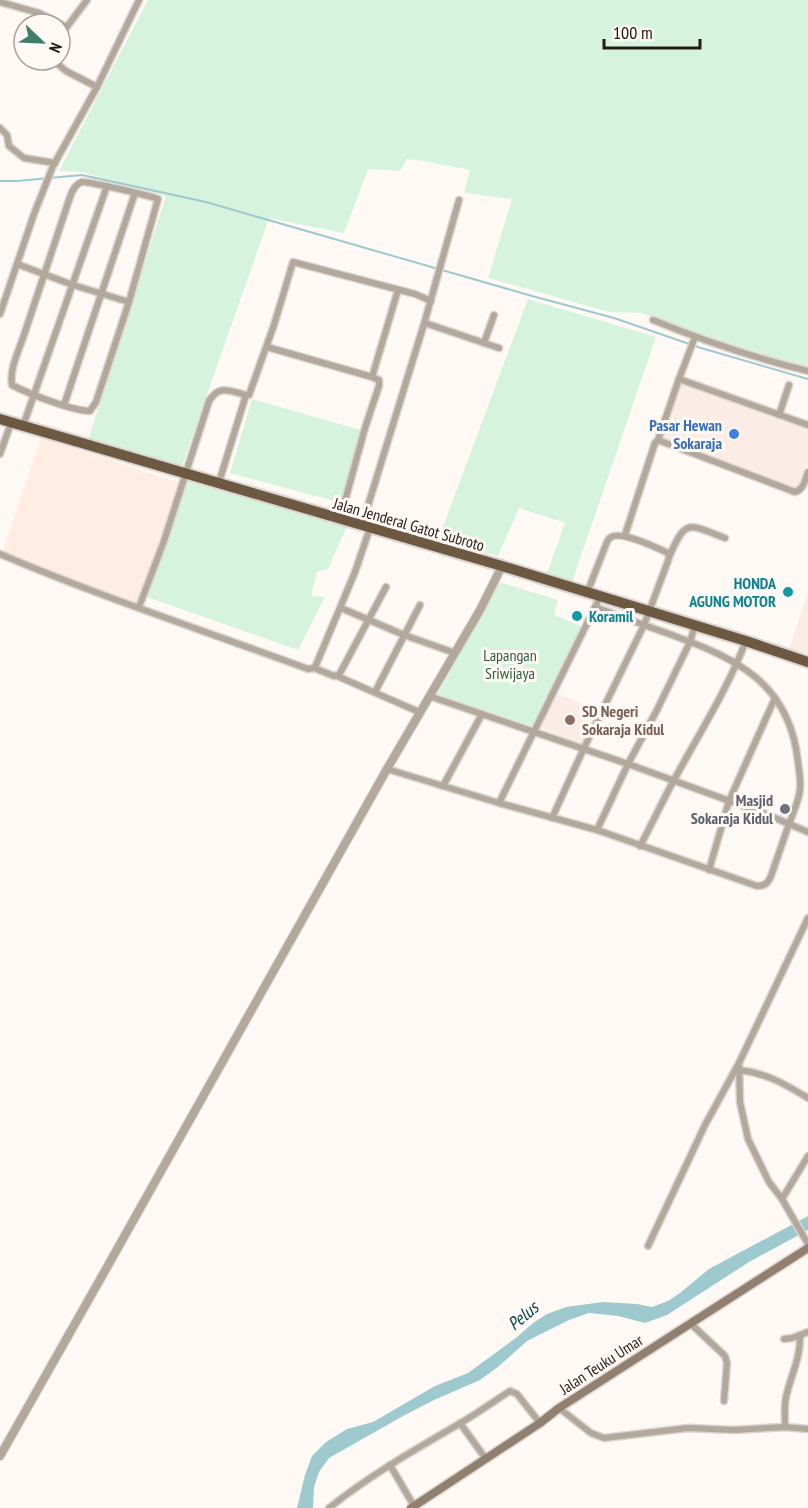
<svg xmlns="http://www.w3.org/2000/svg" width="808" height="1508" viewBox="0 0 808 1508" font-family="'PT Sans Narrow',sans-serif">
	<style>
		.built { fill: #fbece6 }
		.industrial { fill: #ffece3 }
		.green { fill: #d6f3dd }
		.water { fill: #9ec9cf }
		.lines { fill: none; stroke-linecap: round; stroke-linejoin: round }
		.stream { stroke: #9ec9cf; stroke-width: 2 }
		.minor-casing { stroke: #dcd5d2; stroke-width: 9 }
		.tertiary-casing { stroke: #dcd5d2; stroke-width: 10 }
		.secondary-casing { stroke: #dcd5d2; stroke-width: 11 }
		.trunk-casing { stroke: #dcd5d2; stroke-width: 14 }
		.minor { stroke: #b3a89c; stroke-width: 6 }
		.tertiary { stroke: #b3a89c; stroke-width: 8 }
		.secondary { stroke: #918070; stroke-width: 8 }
		.trunk { stroke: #6d5842; stroke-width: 10 }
		.shop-dot { fill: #3f7fe0; stroke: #fff9f6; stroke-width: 2 }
		.culture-dot { fill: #0f9aa8; stroke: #fff9f6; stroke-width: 2 }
		.education-dot { fill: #8d6e63; stroke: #fff9f6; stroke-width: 2 }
		.worship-dot { fill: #6b7280; stroke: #fff9f6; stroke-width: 2 }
		.labels { text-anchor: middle; stroke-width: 6; stroke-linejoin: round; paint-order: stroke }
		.shop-label { font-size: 16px; font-weight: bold; fill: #366cbe; stroke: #fff9f6; text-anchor: end }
		.street-label { font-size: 16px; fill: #241a16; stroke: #fff9f6 }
		.culture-label { font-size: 16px; font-weight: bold; fill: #0d838f; stroke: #fff9f6; text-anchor: end }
		.park-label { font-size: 16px; fill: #2b5c3b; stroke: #fff9f6 }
		.education-label { font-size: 16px; font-weight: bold; fill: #785e54; stroke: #fff9f6; text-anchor: start }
		.worship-label { font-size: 16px; font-weight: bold; fill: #5b616d; stroke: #fff9f6; text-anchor: end }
		.water-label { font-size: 18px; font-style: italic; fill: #01464d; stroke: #fff9f6 }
	</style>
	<rect width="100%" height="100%" fill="#fff9f6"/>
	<g class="built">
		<path d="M 678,380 L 808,428 L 808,462 L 797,489 L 658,440 Z"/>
		<path d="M 808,593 L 808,654 L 789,648 Z"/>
		<path d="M 556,693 L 599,711 L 584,747 L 541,728 Z"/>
	</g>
	<path class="industrial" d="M 41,438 L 183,484 L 139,606 L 2,554 Z"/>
	<g class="green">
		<path d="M 148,0 L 808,0 L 808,366 L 733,347 L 710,337 L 641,313 L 609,312 L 488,278 L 512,199 L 464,193 L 470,170 L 423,161 L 407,159 L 400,171 L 368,169 L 344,233 L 269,218 L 182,466 L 88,440 L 166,196 L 82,172 L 59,171 Z"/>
		<path d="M 528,299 L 656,337 L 572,582 L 547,573 L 565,523 L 519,508 L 498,556 L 438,540 Z"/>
		<path d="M 252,399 L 364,431 L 342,503 L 230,473 Z"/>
		<path d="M 186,481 L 347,526 L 328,569 L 317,572 L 311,596 L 325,597 L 298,650 L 147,597 Z"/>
		<path d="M 499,582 L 558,600 L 554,615 L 585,628 L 535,727 L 437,695 Z"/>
	</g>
	<path class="water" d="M 808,1216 L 808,1230 L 749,1262 L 667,1315 L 645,1323 L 618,1316 L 589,1313 L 569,1320 L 527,1341 L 499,1366 L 480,1380 L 434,1400 L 403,1416 L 329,1458 L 319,1472 L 314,1487 L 313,1508 L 297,1508 L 305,1475 L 312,1456 L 326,1442 L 347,1429 L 373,1422 L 435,1386 L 468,1373 L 517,1337 L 533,1323 L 547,1314 L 566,1307 L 603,1302 L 637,1304 L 652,1307 L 668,1301 L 680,1293 L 709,1269 Z"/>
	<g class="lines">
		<path class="stream" d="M 0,181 L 17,181 L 82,175 L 206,202 L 532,296 L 614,318 L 701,348 L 808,379"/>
		<g class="minor-casing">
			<g id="minor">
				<path d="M 0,2 L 39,13 L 66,27"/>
				<path d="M 60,36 L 87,0"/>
				<path d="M 53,60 L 66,71 L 97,87"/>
				<path d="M 0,128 L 7,135 L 9,146 L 24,158 L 55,163"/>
				<path d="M 17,264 L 73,285 L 129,302 L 96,402 L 90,411 C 73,411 29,394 12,385 C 9,370 19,350 24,335 C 39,289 55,243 70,197 C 72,191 75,184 82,182 C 88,181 151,196 158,199 L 129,302"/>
				<path d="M 0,314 L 34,214 L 53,166 L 97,87 L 139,0"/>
				<path d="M 653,320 C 704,341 755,358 808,371"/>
				<path d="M 425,323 L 499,348"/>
				<path d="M 484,343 L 494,315"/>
				<path d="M 267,347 L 372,377"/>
				<path d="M 679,379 L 808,425"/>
				<path d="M 64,405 L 135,193"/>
				<path d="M 779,415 L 789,385"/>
				<path d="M 23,426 L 107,186"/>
				<path d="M 658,440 L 795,492 C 804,489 805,480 808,472"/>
				<path d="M 0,454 L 11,423"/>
				<path d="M 219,482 L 246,395 L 249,395 L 274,325 L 293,262 L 415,294 L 431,301"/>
				<path d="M 340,519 L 365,428 L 379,386 L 379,380 L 372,377 L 398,290"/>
				<path d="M 362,525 L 424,324 L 459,200"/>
				<path d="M 625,535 L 655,443 L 658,440 L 679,379 L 695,337"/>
				<path d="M 0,554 C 101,597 205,631 308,669 L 314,668 L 316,665 L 355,572 L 370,528"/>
				<path d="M 669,557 C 686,518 688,524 725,538"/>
				<path d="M 139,607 L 164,541 L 209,401 C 220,384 229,391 246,395"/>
				<path d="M 595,607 C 620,616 646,626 672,635 C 738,659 790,684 798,762 C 799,771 801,781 800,789 C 799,801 793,813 789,824 C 783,841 777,859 771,876 C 768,883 765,886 757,886 L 597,830"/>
				<path d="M 341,608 L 404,635 L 455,653"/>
				<path d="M 314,668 L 334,676 L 339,675 L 386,587"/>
				<path d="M 337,676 L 419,712"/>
				<path d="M 375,692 L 420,605"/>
				<path d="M 429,696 L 628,764 L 657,710 L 690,642 L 695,625"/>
				<path d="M 387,769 L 499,803 L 597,830 L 628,764 L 768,815 L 808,832"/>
				<path d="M 443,786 L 482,714"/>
				<path d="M 499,803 L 600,597"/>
				<path d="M 552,818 L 584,748 L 644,625 L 668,561 L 669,557 L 668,553 C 657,548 619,529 610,538 C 608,539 608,541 607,542 L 587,593"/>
				<path d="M 640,846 C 652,824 662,802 674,780 C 699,734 727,690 746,641"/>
				<path d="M 709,870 L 729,801 L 775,698"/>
				<path d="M 739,1063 L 740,1102 L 748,1139 L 769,1182 L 782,1199 L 808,1244"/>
				<path d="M 739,1070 C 766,1073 785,1084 808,1098"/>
				<path d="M 782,1199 L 808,1156"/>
				<path d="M 648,1246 L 705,1125 L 739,1063 L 808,918"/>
				<path d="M 691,1324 L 725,1356 L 727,1363 L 724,1401"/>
				<path d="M 784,1339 L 792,1338 L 808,1332"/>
				<path d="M 559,1408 L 591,1433 L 604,1438 L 688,1428 L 734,1430 L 785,1427 L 808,1429"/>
				<path d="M 460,1423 L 486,1459"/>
				<path d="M 785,1427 C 785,1417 784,1407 786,1397 C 791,1375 801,1357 800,1335"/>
				<path d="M 390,1465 L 414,1506"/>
				<path d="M 329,1508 C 369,1476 414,1450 459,1424 C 476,1414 493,1402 510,1391 L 517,1394 L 540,1423"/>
			</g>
		</g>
		<g class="tertiary-casing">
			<path id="tertiary" d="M 0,1456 L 106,1269 L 387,769 L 480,610 L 502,566"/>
		</g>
		<g class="secondary-casing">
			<path id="secondary" d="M 411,1508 L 540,1423 L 559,1408 L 808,1248"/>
		</g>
		<g class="trunk-casing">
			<path id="trunk" d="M 0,419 L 502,566 L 746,641 L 808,662"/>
		</g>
		<use href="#minor" class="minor"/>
		<use href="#tertiary" class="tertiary"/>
		<use href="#secondary" class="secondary"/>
		<use href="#trunk" class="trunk"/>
	</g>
	<circle class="shop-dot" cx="734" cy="434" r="6"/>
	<g class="culture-dot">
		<circle cx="788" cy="592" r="6"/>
		<circle cx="577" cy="616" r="6"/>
	</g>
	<circle class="education-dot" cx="570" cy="720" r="6"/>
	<circle class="worship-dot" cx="785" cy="809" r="6"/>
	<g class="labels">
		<g class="shop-label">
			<text x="722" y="431">Pasar Hewan<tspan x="722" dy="18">Sokaraja</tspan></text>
		</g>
		<g class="street-label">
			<text transform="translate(409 524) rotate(16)" y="6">Jalan Jenderal Gatot Subroto</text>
			<text transform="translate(601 1364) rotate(-33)" y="6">Jalan Teuku Umar</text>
		</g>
		<g class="culture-label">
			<text x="776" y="589">HONDA<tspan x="776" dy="18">AGUNG MOTOR</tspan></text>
			<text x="589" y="622" text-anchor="start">Koramil</text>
		</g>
		<g class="park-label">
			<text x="510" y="661">Lapangan<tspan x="510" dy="18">Sriwijaya</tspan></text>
		</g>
		<g class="education-label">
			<text x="582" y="717">SD Negeri<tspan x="582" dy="18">Sokaraja Kidul</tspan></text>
		</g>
		<g class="worship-label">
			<text x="773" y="806">Masjid<tspan x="773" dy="18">Sokaraja Kidul</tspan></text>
		</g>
		<g class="water-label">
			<text transform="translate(523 1316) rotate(-40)" y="6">Pelus</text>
		</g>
	</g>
	<g transform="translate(42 42) rotate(113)"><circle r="28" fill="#fff9f6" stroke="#a7a09c" stroke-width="1.5"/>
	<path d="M0-4.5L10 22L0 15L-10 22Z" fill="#3f7e6c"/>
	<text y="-9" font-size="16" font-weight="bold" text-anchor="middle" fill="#241a16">N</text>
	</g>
	<path d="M604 39v9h96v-9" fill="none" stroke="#241a16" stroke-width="3"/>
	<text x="613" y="39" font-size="18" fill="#241a16" stroke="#fff9f6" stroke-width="4.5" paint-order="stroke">100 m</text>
</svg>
